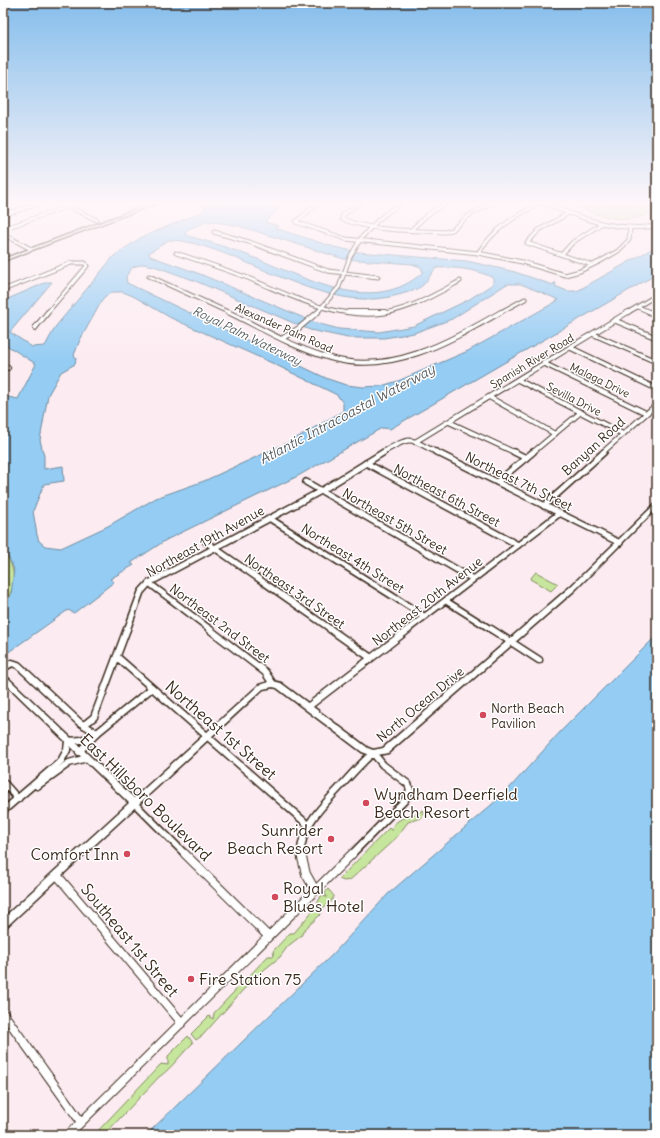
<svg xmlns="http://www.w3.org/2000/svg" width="660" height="1138" viewBox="0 0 660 1138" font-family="Delius,sans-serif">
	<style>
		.green { fill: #c7e69d; stroke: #81885e }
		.water { fill: #94ccf3; stroke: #708b9e; fill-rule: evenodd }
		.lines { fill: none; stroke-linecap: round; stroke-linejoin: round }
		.minor-far4-casing { stroke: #3b2a1e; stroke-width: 5 }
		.minor-far3-casing { stroke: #3b2a1e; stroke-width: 6 }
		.minor-far2-casing { stroke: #3b2a1e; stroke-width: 8 }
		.minor-far1-casing { stroke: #3b2a1e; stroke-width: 9 }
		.minor-casing { stroke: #3b2a1e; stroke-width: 10 }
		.major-casing { stroke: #3b2a1e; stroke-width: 3 }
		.minor-far4 { stroke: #fff; stroke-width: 3 }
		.minor-far3 { stroke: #fff; stroke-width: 4 }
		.minor-far2 { stroke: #fff; stroke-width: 5 }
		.minor-far1 { stroke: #fff; stroke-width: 6 }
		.minor { stroke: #fff; stroke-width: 8 }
		.major { fill: #fff; fill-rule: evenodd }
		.poi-dot { fill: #d1495b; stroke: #fff; stroke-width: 1.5 }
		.labels { text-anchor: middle; stroke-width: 3; stroke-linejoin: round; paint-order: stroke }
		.far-street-label { font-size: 11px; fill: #3b2a1e; stroke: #fff }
		.far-water-label { font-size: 12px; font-style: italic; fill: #565b5e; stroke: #fff }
		.street-label { font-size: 13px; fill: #3b2a1e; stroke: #fff }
		.poi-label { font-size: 13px; fill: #3b2a1e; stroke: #fff; text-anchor: start }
		.water-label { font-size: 14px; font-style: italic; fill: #565b5e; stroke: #fff }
		.near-street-label { font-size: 16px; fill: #3b2a1e; stroke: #fff }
		.near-poi-label { font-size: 16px; fill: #3b2a1e; stroke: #fff; text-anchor: start }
	</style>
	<rect width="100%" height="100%" fill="#fcecf2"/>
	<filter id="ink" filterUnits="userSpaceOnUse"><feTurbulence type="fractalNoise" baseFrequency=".025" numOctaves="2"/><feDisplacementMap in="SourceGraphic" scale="8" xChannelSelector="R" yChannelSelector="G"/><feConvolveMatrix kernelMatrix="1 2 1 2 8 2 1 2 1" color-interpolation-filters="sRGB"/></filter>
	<g filter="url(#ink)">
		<g class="green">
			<path d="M 569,203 L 657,203 L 657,207 C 631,230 597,215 569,203 Z"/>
			<path d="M 8,557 C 17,576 15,589 3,606 L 3,558 Z"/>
			<path d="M 536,572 L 558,584 L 551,591 L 530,579 Z"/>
			<path d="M 423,810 L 425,813 L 421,818 L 408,822 L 396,838 L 350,880 L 344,881 L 339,879 L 389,828 L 392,831 L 392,827 C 401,814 413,818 423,810 Z"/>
			<path d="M 328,889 L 334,896 L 331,902 L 323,908 L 320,915 L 304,930 L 301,936 L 288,946 L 280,957 L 265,969 L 242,991 L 203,1035 L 196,1040 L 191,1034 L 209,1016 L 213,1019 L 214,1013 L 268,956 L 274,956 L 273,951 L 290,933 L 294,933 L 315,908 L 321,896 L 327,897 L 325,893 Z"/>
			<path d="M 188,1036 L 193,1043 C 181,1054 172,1068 159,1077 L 104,1135 L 94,1135 L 161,1064 L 168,1065 L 168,1056 Z"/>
		</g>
		<g class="water">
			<path d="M 204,203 L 264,203 L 280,207 L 265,222 L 278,226 L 275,228 L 334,247 L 358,252 L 467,261 L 515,272 L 553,285 L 554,283 L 556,283 L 555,286 L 567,291 L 577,291 L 657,246 L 657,274 L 390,429 L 384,428 L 380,429 L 298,476 L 166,540 L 131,563 L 134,565 L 110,579 L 114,582 L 74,613 L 68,610 L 3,656 L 3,606 L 11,595 L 14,569 L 8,557 L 3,499 L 3,422 L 7,417 L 3,413 L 3,396 L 18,399 L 36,364 L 3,343 L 3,301 L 47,282 L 52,282 L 10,332 L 32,347 L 45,346 L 56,326 L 114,256 L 140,238 L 204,211 ZM 209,221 L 239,226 L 344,259 L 412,264 L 421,267 L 423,272 C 374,317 306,278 255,258 C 233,249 211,242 188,236 L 185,233 L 188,229 ZM 169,240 C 188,240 206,247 223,253 C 276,273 340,312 398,295 C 406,293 417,290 423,285 C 428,280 431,273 436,268 C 455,267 477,269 493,278 L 493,284 L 468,300 L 414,326 L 379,332 L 339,329 L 316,323 L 200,274 L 150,256 L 149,253 ZM 143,264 L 154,266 L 193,280 L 310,330 L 348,338 L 384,338 L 414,333 L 452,319 L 507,284 L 521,284 L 559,300 L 468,351 L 398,381 L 381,386 L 363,387 L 346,385 L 328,379 L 127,283 L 126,276 L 133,267 ZM 113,292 L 123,292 L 133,296 L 171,318 L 272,363 L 337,395 L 343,403 L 343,411 L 293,440 L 204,481 L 156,498 L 108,526 L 61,548 L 45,546 L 39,541 L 37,535 L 33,511 L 44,484 L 64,481 L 63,466 L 44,469 L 44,456 L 40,440 L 48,395 L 61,372 L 75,364 L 76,359 L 74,355 L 80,340 L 104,297 Z"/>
			<path d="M 657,635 L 657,1135 L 146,1135 L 333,954 L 388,894 L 505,793 L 561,731 Z"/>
		</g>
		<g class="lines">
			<g class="minor-far4-casing">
				<g id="minor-far4">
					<path d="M 61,203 L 97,220"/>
					<path d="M 318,203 L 296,222 L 346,239 L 478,253 L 522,262 L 565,275 L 580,271 L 599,262 L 618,251 L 629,240 L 630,228"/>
					<path d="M 359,203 L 343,215 L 342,219 C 375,232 409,230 444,232 L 452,230 L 468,216 L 492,203"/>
					<path d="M 543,203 C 581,218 616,232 657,226"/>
					<path d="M 569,213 L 539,230 L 527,243 L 592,265"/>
					<path d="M 3,215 L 40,203"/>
					<path d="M 3,229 L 69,206"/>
					<path d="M 411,230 L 427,215 L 446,203"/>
					<path d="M 214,232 L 249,242 L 328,271 L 378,277"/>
					<path d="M 3,234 L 31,249"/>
					<path d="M 176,253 C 200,261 224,269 248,278 C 290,296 337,320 385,313 C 413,308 436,294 460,281"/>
					<path d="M 478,253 C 494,229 515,216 540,203"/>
					<path d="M 562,254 L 573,242 L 601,224"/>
					<path d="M 149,276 L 230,313"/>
					<path d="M 3,290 L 71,263 L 85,263 L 87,266 L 47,313"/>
					<path d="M 638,307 L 652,313"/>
					<path d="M 317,313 L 339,287 L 350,257 L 361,238 L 379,219 L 400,203"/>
					<path d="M 499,313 L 525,299"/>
					<path d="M 627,313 L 657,295"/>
				</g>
			</g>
			<g class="minor-far3-casing">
				<g id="minor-far3">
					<path d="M 228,312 C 261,328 294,348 330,358 C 391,376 450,341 501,312"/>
					<path d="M 348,312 L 385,312"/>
					<path d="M 649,312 L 657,316"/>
					<path d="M 616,321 L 657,338"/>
					<path d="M 35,328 L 48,312"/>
					<path d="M 593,334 L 657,362"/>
					<path d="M 283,338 L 299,328 L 318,312"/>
					<path d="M 571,348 L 657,389"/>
					<path d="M 3,364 L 8,368"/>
					<path d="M 545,364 L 646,413"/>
					<path d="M 518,380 L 623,434"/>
					<path d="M 489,397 L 555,434"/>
					<path d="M 449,422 L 516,453"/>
					<path d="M 415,442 L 628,312"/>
					<path d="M 382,453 C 412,435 408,438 438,453"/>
					<path d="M 532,453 L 581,412"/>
					<path d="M 602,453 L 657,404"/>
				</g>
			</g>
			<g class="minor-far2-casing">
				<g id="minor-far2">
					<path d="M 436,452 L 620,543"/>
					<path d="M 514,452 L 526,458"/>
					<path d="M 366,463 L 518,545"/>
					<path d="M 306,482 L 473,579"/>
					<path d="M 497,482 L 533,452"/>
					<path d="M 544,506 L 604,452"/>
					<path d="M 269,518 L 424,616"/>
					<path d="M 206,542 L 332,630"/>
					<path d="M 149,583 L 211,630"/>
					<path d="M 446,601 L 492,630"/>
					<path d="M 127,630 L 141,592 L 149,583 L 321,491 L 384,452"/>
					<path d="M 407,630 L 560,513"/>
				</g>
			</g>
			<g class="minor-far1-casing">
				<g id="minor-far1">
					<path d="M 209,629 L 265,672 L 273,684"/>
					<path d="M 330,629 L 371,658"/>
					<path d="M 491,629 L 539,660"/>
					<path d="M 117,657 L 307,824"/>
					<path d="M 3,668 L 12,663 L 18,665 L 79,722 L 97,733"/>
					<path d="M 309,706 L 409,629"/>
					<path d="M 84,725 L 94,717 L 127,629"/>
					<path d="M 79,752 L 97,733 L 152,688"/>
					<path d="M 3,782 L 18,799"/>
					<path d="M 37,786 L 69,763 L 87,758"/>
					<path d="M 134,803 L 186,855"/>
					<path d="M 3,811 L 61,761 L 67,750 L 68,741 L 81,740 L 97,733"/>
					<path d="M 301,855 C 300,826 323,806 340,787 C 351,775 361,763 373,753 L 383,765 L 408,784 L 410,790 L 405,800 L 351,855"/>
				</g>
			</g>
			<g class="minor-casing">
				<g id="minor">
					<path d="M 185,854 L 268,936"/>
					<path d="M 301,854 L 306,874 L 315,890"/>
					<path d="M 57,875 L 182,1023"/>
					<path d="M 3,1013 L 81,1122"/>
					<path d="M 68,1135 L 352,854"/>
				</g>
			</g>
			<g class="major-casing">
				<g id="major">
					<path d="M 153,203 L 157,203 L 3,261 L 3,259 Z"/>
					<path d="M 657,503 L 657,508 L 575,590 L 388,753 L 373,756 L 362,752 L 277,688 L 273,687 L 263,689 L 6,927 L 3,928 L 3,918 L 129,803 L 3,681 L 3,674 L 5,675 L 134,798 L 259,685 L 273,681 L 281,683 L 368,748 L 373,750 L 383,748 L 571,586 L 655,504 Z"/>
				</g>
			</g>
			<use href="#minor-far4" class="minor-far4"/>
			<use href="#minor-far3" class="minor-far3"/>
			<use href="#minor-far2" class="minor-far2"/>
			<use href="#minor-far1" class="minor-far1"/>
			<use href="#minor" class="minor"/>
			<use href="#major" class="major"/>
		</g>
	</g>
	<linearGradient id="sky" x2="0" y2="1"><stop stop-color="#86beec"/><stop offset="0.56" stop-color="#fef6f9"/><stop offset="1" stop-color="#fef6f9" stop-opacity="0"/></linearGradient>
	<rect width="660" height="362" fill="url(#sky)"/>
	<g class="poi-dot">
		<circle cx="483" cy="715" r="4"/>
		<circle cx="366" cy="803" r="4"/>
		<circle cx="331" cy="839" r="4"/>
		<circle cx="127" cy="854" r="4"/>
		<circle cx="275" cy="897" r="4"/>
		<circle cx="191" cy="979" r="4"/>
	</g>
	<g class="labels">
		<g class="far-street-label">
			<text transform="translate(284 328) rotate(24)" y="4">Alexander Palm Road</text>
			<text transform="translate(532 361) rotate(-31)" y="4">Spanish River Road</text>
			<text transform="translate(600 380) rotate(26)" y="4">Malaga Drive</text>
			<text transform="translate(574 399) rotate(27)" y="4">Sevilla Drive</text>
		</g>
		<g class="far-water-label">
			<text transform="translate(247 336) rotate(26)" y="4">Royal Palm Waterway</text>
		</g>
		<g class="street-label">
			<text transform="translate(593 446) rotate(-42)" y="5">Banyan Road</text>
			<text transform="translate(519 481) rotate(26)" y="5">Northeast 7th Street</text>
			<text transform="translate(447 495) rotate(28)" y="5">Northeast 6th Street</text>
			<text transform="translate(395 521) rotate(30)" y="5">Northeast 5th Street</text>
			<text transform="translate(205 541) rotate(-29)" y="5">Northeast 19th Avenue</text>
			<text transform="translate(353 558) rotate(32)" y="5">Northeast 4th Street</text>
			<text transform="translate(295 591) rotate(35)" y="5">Northeast 3rd Street</text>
			<text transform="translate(427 601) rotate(-38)" y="5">Northeast 20th Avenue</text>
			<text transform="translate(220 623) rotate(37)" y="5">Northeast 2nd Street</text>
			<text transform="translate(420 704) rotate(-40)" y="5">North Ocean Drive</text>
		</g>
		<g class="poi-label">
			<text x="491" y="713">North Beach<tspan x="491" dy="15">Pavilion</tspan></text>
		</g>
		<g class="water-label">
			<text transform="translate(347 414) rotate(-28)" y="5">Atlantic Intracoastal Waterway</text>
		</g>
		<g class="near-street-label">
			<text transform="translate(221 730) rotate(41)" y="6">Northeast 1st Street</text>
			<text transform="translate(146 797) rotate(44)" y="6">East Hillsboro Boulevard</text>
			<text transform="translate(130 940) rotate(50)" y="6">Southeast 1st Street</text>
		</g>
		<g class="near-poi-label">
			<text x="374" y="800">Wyndham Deerfield<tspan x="374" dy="18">Beach Resort</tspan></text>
			<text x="323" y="836" text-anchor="end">Sunrider<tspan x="323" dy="18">Beach Resort</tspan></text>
			<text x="119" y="860" text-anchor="end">Comfort Inn</text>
			<text x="283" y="894">Royal<tspan x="283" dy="18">Blues Hotel</tspan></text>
			<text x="199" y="985">Fire Station 75</text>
		</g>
	</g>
	<rect width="660" height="1138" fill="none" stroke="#fff" stroke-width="16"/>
	<rect x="8" y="8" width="644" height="1122" fill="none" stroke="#3b2a1e" stroke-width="1.5" filter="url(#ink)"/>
</svg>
